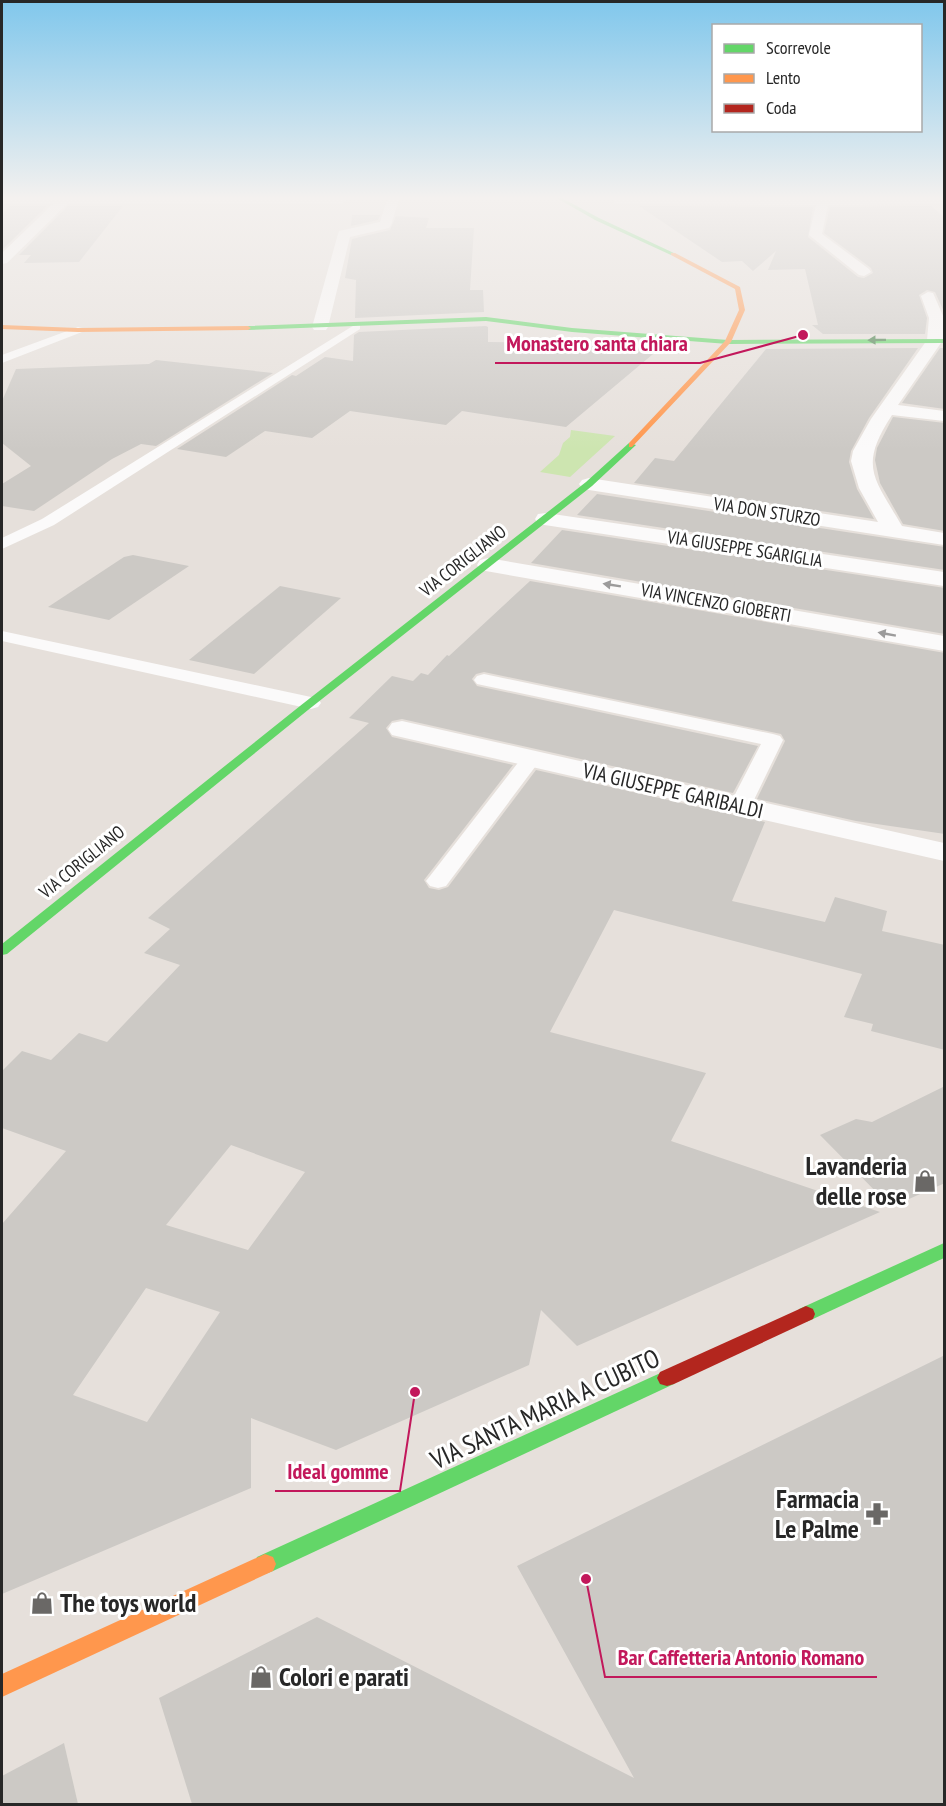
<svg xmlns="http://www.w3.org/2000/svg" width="946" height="1806" viewBox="0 0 946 1806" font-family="'PT Sans Narrow',sans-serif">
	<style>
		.green { fill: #cde5b0 }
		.building { fill: #ccc9c5; fill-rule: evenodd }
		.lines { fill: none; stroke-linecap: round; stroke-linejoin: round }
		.lane { fill: #fbfafa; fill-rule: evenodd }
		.street { fill: #fbfafa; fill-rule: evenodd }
		.fast { fill: #63d668; fill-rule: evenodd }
		.slow { fill: #ff974d; fill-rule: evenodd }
		.jam { fill: #b3261e; fill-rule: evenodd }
		.oneway { fill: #457e48 }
		.oneway2 { fill: #9c9b9b }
		.labels { text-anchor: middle; stroke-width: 6; stroke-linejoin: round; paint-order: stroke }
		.far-street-label { font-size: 18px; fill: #272727; stroke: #fff }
		.street-label { font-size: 21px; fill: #272727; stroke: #fff }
		.near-poi-label { font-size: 26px; font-weight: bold; fill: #272727; stroke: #fff; text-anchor: end }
		.near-street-label { font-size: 26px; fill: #272727; stroke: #fff }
		.leader { fill: none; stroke: #c2185b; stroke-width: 2 }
		.callout-dot { fill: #c2185b; stroke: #fff; stroke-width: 2 }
		.callout-label { font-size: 22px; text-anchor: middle; font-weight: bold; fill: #c2185b; stroke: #fff; stroke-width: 6; stroke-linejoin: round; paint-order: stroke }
	</style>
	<rect width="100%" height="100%" fill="#e6e0db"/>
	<path class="green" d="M 571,430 L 615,436 L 570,477 L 540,472 L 559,455 L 563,443 L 570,437 Z"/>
	<g class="building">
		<path d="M 9,206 L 47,206 L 2,250 L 2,214 Z"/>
		<path d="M 68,206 L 123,206 L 79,262 L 24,263 L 31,255 L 19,255 Z"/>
		<path d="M 639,206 L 813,207 L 808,237 L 858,277 L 864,278 L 873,273 L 871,268 L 824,233 L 830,207 L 931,206 L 945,218 L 945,314 L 935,292 L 927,290 L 919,295 L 927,318 L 925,334 L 823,334 L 812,325 L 818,325 L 805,269 L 768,270 L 776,251 L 753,271 L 742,261 L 722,262 Z"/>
		<path d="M 352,215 L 380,215 L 378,220 L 351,226 Z"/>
		<path d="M 396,216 L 429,218 L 426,228 L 474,228 L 470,290 L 483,290 L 484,312 L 355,318 L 356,280 L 345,278 L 352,239 L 390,230 Z"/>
		<path d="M 486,326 L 488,327 L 488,342 L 665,344 L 566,427 L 462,411 L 446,425 L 350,411 L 312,438 L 265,431 L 226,457 L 177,449 L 292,375 L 296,376 L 325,357 L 353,361 L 354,335 L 359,332 Z"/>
		<path d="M 918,348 L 869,418 L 851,451 L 849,462 L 857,489 L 874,519 L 634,483 L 655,458 L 674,461 L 766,349 Z"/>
		<path d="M 940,348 L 945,348 L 945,409 L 902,403 Z"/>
		<path d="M 156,360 L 273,373 L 156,446 L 141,444 L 112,459 L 34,511 L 2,506 L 2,484 L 31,466 L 2,443 L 2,401 L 16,369 L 149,364 Z"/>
		<path d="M 893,417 L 945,423 L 945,531 L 903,524 L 880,483 L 875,460 L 877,448 Z"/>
		<path d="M 597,494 L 945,547 L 945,570 L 577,515 Z"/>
		<path d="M 562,530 L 945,588 L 945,634 L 531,563 Z"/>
		<path d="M 133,555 L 189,566 L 109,620 L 48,607 L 124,557 Z"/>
		<path d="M 530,581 L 945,653 L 945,834 L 856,821 L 757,799 L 785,741 L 781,734 L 484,672 L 476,674 L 472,679 L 477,686 L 758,746 L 733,793 L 402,719 L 392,721 L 386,728 L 392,737 L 513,765 L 424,880 L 429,888 L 439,890 L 448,887 L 536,770 L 765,822 L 732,901 L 825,922 L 835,897 L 887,911 L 882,931 L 945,945 L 945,1050 L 871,1031 L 873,1024 L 844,1017 L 862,974 L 614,910 L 550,1032 L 706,1073 L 671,1141 L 880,1212 L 577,1346 L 541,1310 L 529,1365 L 336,1450 L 251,1418 L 251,1488 L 2,1594 L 2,1224 L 66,1151 L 2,1128 L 2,1071 L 22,1051 L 51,1060 L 79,1033 L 107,1042 L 180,965 L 144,953 L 170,929 L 148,918 L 369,723 L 349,718 L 392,676 L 413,681 L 421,673 L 428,675 L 447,655 L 449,656 ZM 231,1145 L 305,1172 L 248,1250 L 166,1225 ZM 146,1288 L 220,1312 L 147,1422 L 73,1395 Z"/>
		<path d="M 280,586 L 341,598 L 254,674 L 189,660 Z"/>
		<path d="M 945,1086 L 945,1183 L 891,1207 L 820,1135 L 856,1119 L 872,1122 Z"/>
		<path d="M 945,1355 L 945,1804 L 192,1804 L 159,1698 L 317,1617 L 634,1778 L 517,1566 Z"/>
		<path d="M 64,1743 L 78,1804 L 2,1804 L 2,1776 Z"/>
	</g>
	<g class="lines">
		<g class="lane">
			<path d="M 356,324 L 360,325 L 360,329 L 54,525 L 2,549 L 2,538 L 42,519 Z"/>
			<path d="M 78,327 L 82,328 L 82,332 L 2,363 L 2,355 Z"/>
			<path d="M 2,631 L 311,697 L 318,699 L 321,703 L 318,707 L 311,709 L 2,641 Z"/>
			<path d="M 484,674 L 773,734 L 780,736 L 783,740 L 751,806 L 748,811 L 740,813 L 732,811 L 729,806 L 761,744 L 477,684 L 474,680 L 477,676 Z"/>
			<path d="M 531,753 L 538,755 L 541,759 L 446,886 L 438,888 L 430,886 L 426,881 L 430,876 L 524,755 Z"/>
		</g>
		<g class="street">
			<path d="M 2,197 L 343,197 L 347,200 L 341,204 L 67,204 L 7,263 L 2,264 L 2,253 L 53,204 L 2,204 Z"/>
			<path d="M 388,197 L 400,197 L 391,225 L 389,228 L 350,237 L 328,327 L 326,330 L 314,330 L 312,327 L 338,234 L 339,231 L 380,222 Z"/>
			<path d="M 618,197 L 944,197 L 944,204 L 828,205 L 822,234 L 869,269 L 871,272 L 864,276 L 859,275 L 809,235 L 816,205 L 614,204 L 614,198 Z"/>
			<path d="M 928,292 L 933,293 L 944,318 L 943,340 L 898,405 L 944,411 L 944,421 L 892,415 C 858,467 874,478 902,526 L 944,533 L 944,545 L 589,490 L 582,488 L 579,484 L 582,480 L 589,478 L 878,522 L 859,488 L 851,461 L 853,451 L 871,419 L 927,340 L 929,318 L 921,296 Z"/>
			<path d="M 546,513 L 944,572 L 944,586 L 538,524 L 535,519 L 538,514 Z"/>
			<path d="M 488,558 L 944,636 L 944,651 L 480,570 L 477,565 L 480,560 Z"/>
			<path d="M 402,721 L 944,843 L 944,861 L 392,735 L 388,729 L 392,723 Z"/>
		</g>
		<g class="fast">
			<path d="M 555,197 L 560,197 L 599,218 L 676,254 L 671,255 L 595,220 Z"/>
			<path d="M 486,317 L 572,328 L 728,340 L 944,339 L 944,343 L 728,344 L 572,332 L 486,321 L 248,330 L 245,328 L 248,326 Z"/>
			<path d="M 629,443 L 636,445 L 592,486 L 308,710 L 7,954 L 2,955 L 2,944 L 300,706 L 586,482 Z"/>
			<path d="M 944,1243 L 944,1258 L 813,1319 L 806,1322 L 799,1319 L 797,1314 L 799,1309 Z"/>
			<path d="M 667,1370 L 674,1372 L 677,1378 L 674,1384 L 273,1571 L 265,1574 L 257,1571 L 254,1564 L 257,1557 Z"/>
		</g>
		<g class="slow">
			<path d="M 671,253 L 675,253 L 740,287 L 745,310 L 731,342 L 632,447 L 629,447 L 629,443 L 725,341 L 739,310 L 735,289 L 671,255 Z"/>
			<path d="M 2,325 L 78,328 L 248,326 L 251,328 L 248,330 L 78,332 L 2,329 Z"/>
			<path d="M 265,1554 L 273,1557 L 276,1564 L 273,1571 L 2,1697 L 2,1674 Z"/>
		</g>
		<path class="jam" d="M 806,1306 L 813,1309 L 815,1314 L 813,1319 L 674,1384 L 667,1386 L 660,1384 L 657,1378 L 660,1372 Z"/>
	</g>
	<defs><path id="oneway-solid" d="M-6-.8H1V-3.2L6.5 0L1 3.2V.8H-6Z" transform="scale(1.5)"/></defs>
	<use class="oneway" href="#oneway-solid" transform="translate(877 340) rotate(179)"/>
	<g class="oneway2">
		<use href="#oneway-solid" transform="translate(612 585) rotate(-171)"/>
		<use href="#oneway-solid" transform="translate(887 634) rotate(-170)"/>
	</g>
	<linearGradient id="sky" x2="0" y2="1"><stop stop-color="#80c7ec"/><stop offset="0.44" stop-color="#f4f1ef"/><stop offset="1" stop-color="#f4f1ef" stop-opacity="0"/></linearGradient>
	<rect width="946" height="450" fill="url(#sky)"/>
	<defs>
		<g id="shop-bare" transform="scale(1.8)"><path d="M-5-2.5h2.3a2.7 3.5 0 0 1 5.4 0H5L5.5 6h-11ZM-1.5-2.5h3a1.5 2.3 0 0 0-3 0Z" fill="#6a6866" stroke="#fff" stroke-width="2.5" paint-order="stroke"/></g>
		<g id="pharmacy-bare" transform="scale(1.8)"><path d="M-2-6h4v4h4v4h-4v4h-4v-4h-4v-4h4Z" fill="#6a6866" stroke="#fff" stroke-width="2.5" paint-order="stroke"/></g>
	</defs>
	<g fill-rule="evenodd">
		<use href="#shop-bare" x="925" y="1181"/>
		<use href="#pharmacy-bare" x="877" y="1514"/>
		<use href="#shop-bare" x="42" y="1603"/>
		<use href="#shop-bare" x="261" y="1677"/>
	</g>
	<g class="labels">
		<g class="far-street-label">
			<text transform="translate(767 512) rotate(9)" y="6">VIA DON STURZO</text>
			<text transform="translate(745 549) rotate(9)" y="6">VIA GIUSEPPE SGARIGLIA</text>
			<text transform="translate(463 561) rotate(-38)" y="6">VIA CORIGLIANO</text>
			<text transform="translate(716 603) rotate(10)" y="6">VIA VINCENZO GIOBERTI</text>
			<text transform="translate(82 862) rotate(-39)" y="6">VIA CORIGLIANO</text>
		</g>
		<g class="street-label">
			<text transform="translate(673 791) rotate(13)" y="7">VIA GIUSEPPE GARIBALDI</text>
		</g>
		<g class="near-poi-label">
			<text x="907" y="1175">Lavanderia<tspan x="907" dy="30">delle rose</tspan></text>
			<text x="859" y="1508">Farmacia<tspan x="859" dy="30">Le Palme</tspan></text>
			<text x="60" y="1612" text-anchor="start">The toys world</text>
			<text x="279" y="1686" text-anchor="start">Colori e parati</text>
		</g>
		<g class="near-street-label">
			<text transform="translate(545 1409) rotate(-25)" y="9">VIA SANTA MARIA A CUBITO</text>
		</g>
	</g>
	<path class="leader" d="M803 335L700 363H495M415 1392L400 1491H275M586 1579L605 1677H877"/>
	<g class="callout-dot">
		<circle cx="803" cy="335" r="6"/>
		<circle cx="415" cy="1392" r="6"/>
		<circle cx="586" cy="1579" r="6"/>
	</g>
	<g class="callout-label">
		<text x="597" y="351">Monastero santa chiara</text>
		<text x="338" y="1479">Ideal gomme</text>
		<text x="741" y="1665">Bar Caffetteria Antonio Romano</text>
	</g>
	<rect width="946" height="1806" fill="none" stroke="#272727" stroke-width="6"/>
	<rect x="712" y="24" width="210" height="108" fill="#ffffff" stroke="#a9a9a9" stroke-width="1.5"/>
	<rect x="724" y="44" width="30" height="9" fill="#63d668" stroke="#a9a9a9" stroke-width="1.5"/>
	<text x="766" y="54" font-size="18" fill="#272727">Scorrevole</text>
	<rect x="724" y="74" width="30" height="9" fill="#ff974d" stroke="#a9a9a9" stroke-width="1.5"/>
	<text x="766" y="84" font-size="18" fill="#272727">Lento</text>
	<rect x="724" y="104" width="30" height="9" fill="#b3261e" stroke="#a9a9a9" stroke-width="1.5"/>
	<text x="766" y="114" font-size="18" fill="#272727">Coda</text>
</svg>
